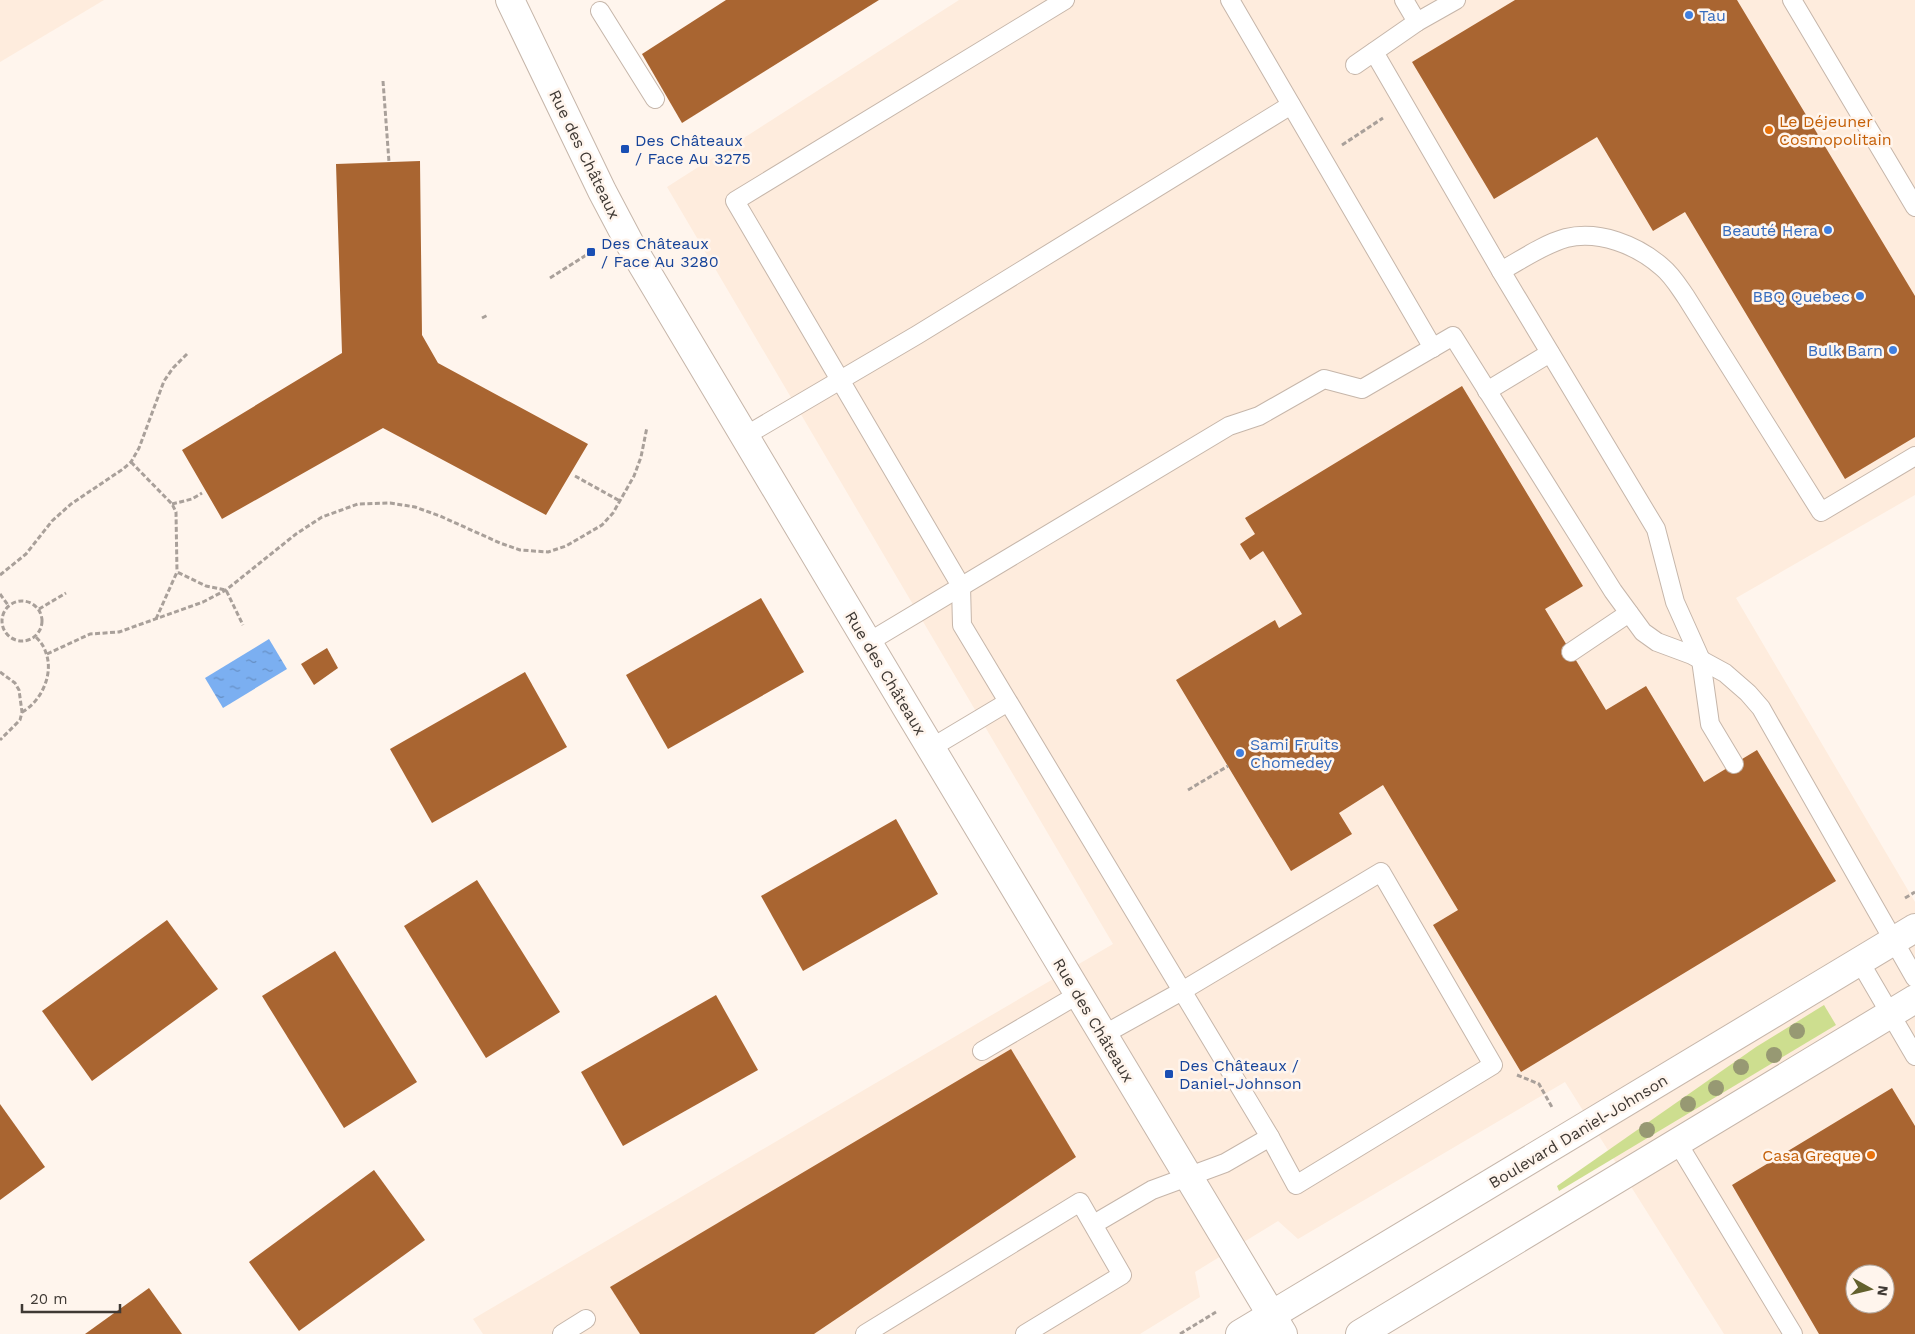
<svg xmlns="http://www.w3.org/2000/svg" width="1915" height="1334" viewBox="0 0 1915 1334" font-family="'Work Sans',sans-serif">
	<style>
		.built { fill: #feecdd; fill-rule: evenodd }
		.green { fill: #cdde8f }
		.water { fill: url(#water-ripples) }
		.building { fill: #a96531; fill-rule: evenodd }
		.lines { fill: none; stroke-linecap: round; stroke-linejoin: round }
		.service-casing { stroke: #c6b6aa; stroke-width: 20 }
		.minor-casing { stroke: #c6b6aa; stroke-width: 30 }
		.tertiary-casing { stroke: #c6b6aa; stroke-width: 30 }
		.path { stroke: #a9a09a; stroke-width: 3; stroke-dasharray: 5 2.5; stroke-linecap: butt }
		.service { stroke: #fff; stroke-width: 18 }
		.minor { stroke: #fff; stroke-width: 28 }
		.tertiary { stroke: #fff; stroke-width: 28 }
		.tree { fill: #979973 }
		.shop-dot { fill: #3f7fe0; stroke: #fff5ed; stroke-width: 2 }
		.food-dot { fill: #e8710a; stroke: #fff5ed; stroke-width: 2 }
		.transit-dot { fill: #1a4fb4; stroke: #fff5ed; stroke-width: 2 }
		.labels { text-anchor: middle; stroke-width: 5; stroke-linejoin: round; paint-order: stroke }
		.shop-label { font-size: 16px; fill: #366cbe; stroke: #fff5ed; text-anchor: end }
		.food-label { font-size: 16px; fill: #c56008; stroke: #fff5ed; text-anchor: start }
		.transit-label { font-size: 16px; fill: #164399; stroke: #fff5ed; text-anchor: start }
		.street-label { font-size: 16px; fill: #3f3934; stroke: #fff5ed }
	</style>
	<defs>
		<pattern id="water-ripples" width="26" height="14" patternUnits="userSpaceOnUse" patternTransform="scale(1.25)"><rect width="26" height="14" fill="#7baff1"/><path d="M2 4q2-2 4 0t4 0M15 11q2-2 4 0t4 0" fill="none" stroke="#668fc4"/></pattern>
	</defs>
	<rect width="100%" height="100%" fill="#fff5ed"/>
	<g class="built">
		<path d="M 0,0 L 104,0 L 0,62 Z"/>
		<path d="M 959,0 L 1915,0 L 1915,495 L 1736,598 L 1915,902 L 1915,1334 L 1724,1334 L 1565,1082 L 1298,1239 L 1278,1221 L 1195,1272 L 1200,1297 L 1140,1334 L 483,1334 L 473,1319 L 1113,944 L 667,187 ZM 1855,1274 L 1885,1274 L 1885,1304 L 1855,1304 Z"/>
	</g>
	<path class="green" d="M 1824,1005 L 1836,1025 L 1559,1191 L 1557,1186 L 1756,1047 Z"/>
	<path class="water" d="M 269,639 L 287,669 L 223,708 L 205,678 Z"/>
	<g class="building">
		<path d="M 726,0 L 879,0 L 682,123 L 642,54 Z"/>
		<path d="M 1515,0 L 1737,0 L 1915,296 L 1915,437 L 1845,479 L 1685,212 L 1653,231 L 1597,137 L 1494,199 L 1412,62 Z"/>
		<path d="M 420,161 L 422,335 L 438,363 L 588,444 L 546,515 L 383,428 L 222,519 L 182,450 L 342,353 L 336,164 Z"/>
		<path d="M 1462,386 L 1583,586 L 1545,609 L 1606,710 L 1646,686 L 1704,782 L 1757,750 L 1836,881 L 1521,1072 L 1433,925 L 1458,910 L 1383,785 L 1339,813 L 1352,834 L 1291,871 L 1176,680 L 1275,620 L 1279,628 L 1302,614 L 1263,551 L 1250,560 L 1240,544 L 1255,534 L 1245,518 Z"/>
		<path d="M 761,598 L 804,672 L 668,749 L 626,675 Z"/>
		<path d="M 327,648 L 338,668 L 314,685 L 301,664 Z"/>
		<path d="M 525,672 L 567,747 L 432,823 L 390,749 Z"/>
		<path d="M 896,819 L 938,894 L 803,971 L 761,896 Z"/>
		<path d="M 477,880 L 560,1012 L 486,1058 L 404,926 Z"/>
		<path d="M 167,920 L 218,989 L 92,1081 L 42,1011 Z"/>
		<path d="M 335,951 L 417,1082 L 344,1128 L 262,996 Z"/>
		<path d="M 716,995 L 758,1070 L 623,1146 L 581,1072 Z"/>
		<path d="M 1011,1049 L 1076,1157 L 814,1334 L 640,1334 L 610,1287 Z"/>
		<path d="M 1892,1088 L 1915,1126 L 1915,1334 L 1819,1334 L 1732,1185 ZM 1855,1274 L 1885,1274 L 1885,1304 L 1855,1304 Z"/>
		<path d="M 0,1104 L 45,1167 L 0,1200 Z"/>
		<path d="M 374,1170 L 425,1240 L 299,1331 L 249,1262 Z"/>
		<path d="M 149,1288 L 182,1334 L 85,1334 Z"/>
	</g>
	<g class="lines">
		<g class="service-casing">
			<g id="service">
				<path d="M 1065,0 L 735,201 L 961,586 L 962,625 L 1270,1137 L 1225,1163 L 1152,1190 L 1094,1224"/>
				<path d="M 1230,0 L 1433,348"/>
				<path d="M 1404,0 L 1417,22 L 1456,0"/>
				<path d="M 1792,0 L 1915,207"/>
				<path d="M 600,11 L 655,99"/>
				<path d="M 1374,52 L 1501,271 C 1521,260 1544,244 1566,238 C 1599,230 1637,245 1662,267 C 1672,275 1679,287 1686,297 L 1821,512 L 1915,456"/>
				<path d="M 1355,65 L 1417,22"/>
				<path d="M 1501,271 L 1656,529 L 1675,602 L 1701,660 L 1710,724 L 1734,764"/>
				<path d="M 1487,391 L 1550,353"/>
				<path d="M 745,436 L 917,335 L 1291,105"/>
				<path d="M 867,643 L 1229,426 L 1259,416 L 1324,379 L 1362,389 L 1453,336 L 1613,591 L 1643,632 L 1657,642 L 1692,655 L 1725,673 L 1748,693 L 1761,708 L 1915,978"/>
				<path d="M 1571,652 L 1629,613"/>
				<path d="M 931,748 L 1008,702"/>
				<path d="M 1860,962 L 1915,1056"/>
				<path d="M 1103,1035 L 1182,991 L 1381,872 L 1493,1065 L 1296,1185 L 1270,1137"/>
				<path d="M 982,1051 L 1079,994"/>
				<path d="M 1677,1142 L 1793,1334"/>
				<path d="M 562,1334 L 586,1319"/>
				<path d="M 865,1334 L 1080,1202 L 1122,1275 L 1025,1334"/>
			</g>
		</g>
		<g class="minor-casing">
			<path id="minor" d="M 510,0 L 602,191 L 630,244 L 908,710 L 1283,1334"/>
		</g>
		<g class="tertiary-casing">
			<g id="tertiary">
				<path d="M 1240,1334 L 1915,928"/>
				<path d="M 1360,1334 L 1915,999"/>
			</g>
		</g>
		<g class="path">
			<path d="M 383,81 L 389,162"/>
			<path d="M 1342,145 L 1383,118"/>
			<path d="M 550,278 L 591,252"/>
			<path d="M 482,318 L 488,315"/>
			<path d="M 131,462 L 172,504 L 176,512 L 177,572"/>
			<path d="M 575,476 L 620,501"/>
			<path d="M 172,504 L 192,499 L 202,493"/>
			<path d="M 0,575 L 26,554 L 52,521 L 71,504 L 123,469 L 131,462 L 139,448 L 164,381 L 173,368 L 188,353"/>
			<path d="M 0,594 L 8,605"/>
			<circle cx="22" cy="621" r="20"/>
			<path d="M 39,609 L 66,593"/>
			<path d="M 156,619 L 177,572 L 206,586 L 226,590 L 243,625"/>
			<path d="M 47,654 L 90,634 L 119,632 L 203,602 L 226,590 L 296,534 L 322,517 L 358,504 L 390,503 L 415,507 L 440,516 L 500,543 L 520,550 L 548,552 L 566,546 L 602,525 L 613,513 L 634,476 L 641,457 L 647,427"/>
			<path d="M 0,672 L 15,683 L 19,690 L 22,712 L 20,720 L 0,740"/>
			<path d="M 22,712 C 41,702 54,674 46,653 C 44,646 40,641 35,636"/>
			<path d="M 1188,790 L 1228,766"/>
			<path d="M 1905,898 L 1915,892"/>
			<path d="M 1517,1075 L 1539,1084 L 1553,1109"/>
			<path d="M 1180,1334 L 1216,1312"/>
		</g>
		<use href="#service" class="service"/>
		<use href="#minor" class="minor"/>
		<use href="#tertiary" class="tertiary"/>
	</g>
	<g class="tree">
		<circle cx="1797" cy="1031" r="8"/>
		<circle cx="1774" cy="1055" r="8"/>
		<circle cx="1741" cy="1067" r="8"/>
		<circle cx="1716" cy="1088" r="8"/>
		<circle cx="1688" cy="1104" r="8"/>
		<circle cx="1647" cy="1130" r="8"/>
	</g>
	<g class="shop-dot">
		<circle cx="1689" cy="15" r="5"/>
		<circle cx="1828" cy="230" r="5"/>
		<circle cx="1860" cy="296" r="5"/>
		<circle cx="1893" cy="350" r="5"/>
		<circle cx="1240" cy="753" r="5"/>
	</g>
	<g class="food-dot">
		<circle cx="1769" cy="130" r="5"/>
		<circle cx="1871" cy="1155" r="5"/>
	</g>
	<g class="transit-dot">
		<rect x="620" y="144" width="10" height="10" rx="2.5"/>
		<rect x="586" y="247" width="10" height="10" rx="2.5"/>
		<rect x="1164" y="1069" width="10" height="10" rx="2.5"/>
	</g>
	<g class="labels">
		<g class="shop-label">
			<text x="1699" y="21" text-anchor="start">Tau</text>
			<text x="1818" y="236">Beauté Hera</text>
			<text x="1850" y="302">BBQ Quebec</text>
			<text x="1883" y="356">Bulk Barn</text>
			<text x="1250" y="750" text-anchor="start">Sami Fruits<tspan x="1250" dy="18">Chomedey</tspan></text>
		</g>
		<g class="food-label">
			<text x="1779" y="127">Le Déjeuner<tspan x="1779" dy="18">Cosmopolitain</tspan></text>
			<text x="1861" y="1161" text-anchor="end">Casa Greque</text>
		</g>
		<g class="transit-label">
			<text x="635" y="146">Des Châteaux<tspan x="635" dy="18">/ Face Au 3275</tspan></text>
			<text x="601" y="249">Des Châteaux<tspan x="601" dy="18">/ Face Au 3280</tspan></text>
			<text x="1179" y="1071">Des Châteaux /<tspan x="1179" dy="18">Daniel-Johnson</tspan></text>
		</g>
		<g class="street-label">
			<text transform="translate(585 154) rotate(64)" y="6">Rue des Châteaux</text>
			<text transform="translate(886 673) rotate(59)" y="6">Rue des Châteaux</text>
			<text transform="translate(1094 1020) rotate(59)" y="6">Rue des Châteaux</text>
			<text transform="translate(1578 1131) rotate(-31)" y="6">Boulevard Daniel-Johnson</text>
		</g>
	</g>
	<g transform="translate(1870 1289) rotate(98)"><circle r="24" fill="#fff5ed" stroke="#b2aaa3"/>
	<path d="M0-4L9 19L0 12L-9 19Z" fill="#63612d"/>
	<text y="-8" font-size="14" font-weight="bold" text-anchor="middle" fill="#3f3934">N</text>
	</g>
	<path d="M22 1304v8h98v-8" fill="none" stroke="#3f3934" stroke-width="2.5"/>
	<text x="30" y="1304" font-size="15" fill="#3f3934" stroke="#fff5ed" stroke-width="4" paint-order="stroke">20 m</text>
</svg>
